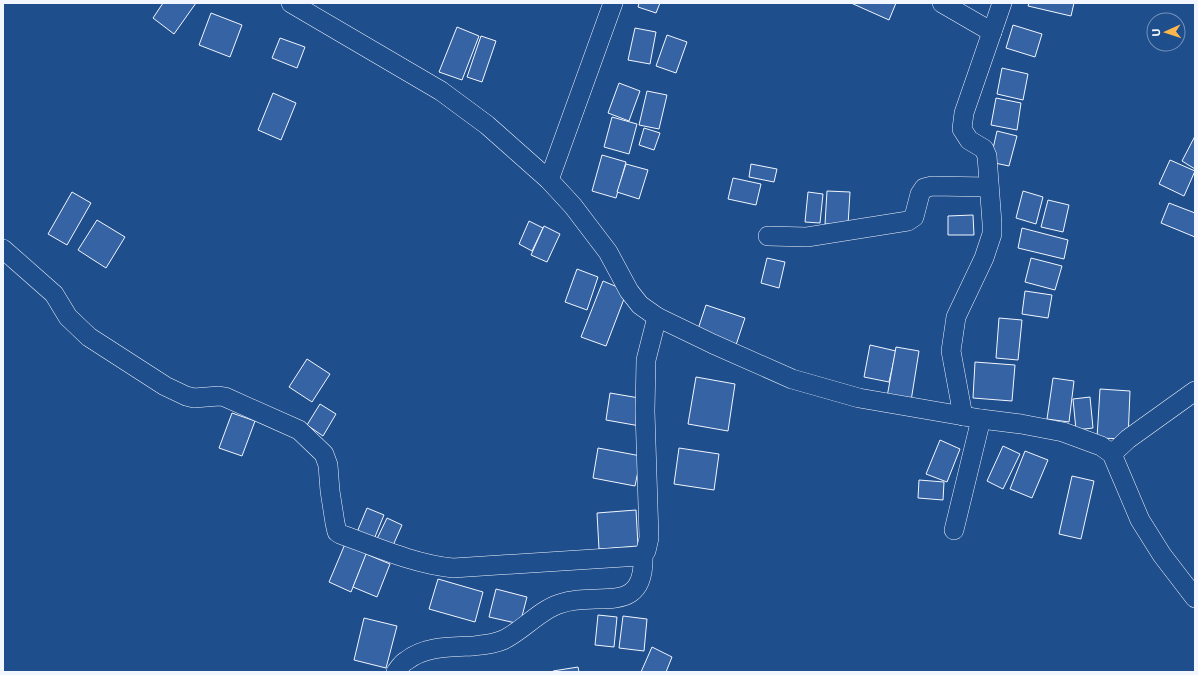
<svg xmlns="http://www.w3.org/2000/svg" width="1198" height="675" viewBox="0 0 1198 675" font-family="'Noto Sans',sans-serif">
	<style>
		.building { fill: #3563a3; stroke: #f2f6ff }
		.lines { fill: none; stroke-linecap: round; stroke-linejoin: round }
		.street-casing { stroke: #f2f6ff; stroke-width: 20 }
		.street { stroke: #1f4e8c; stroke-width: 19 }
	</style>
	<rect width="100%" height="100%" fill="#1f4e8c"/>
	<g class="building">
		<path d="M 163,3 L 196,3 L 174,34 L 153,18 Z"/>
		<path d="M 639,3 L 660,3 L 656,13 L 638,7 Z"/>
		<path d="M 851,3 L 896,3 L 889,20 Z"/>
		<path d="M 1029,3 L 1074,3 L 1071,16 L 1028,6 Z"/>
		<path d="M 211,13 L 242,25 L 230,57 L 199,45 Z"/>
		<path d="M 1013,25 L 1042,34 L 1035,57 L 1006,48 Z"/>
		<path d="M 457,27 L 479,36 L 462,80 L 439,72 Z"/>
		<path d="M 635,28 L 656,32 L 650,64 L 628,60 Z"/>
		<path d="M 667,35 L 687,42 L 676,73 L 656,66 Z"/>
		<path d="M 481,36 L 496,41 L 482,82 L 467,77 Z"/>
		<path d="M 280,38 L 305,47 L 297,68 L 272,58 Z"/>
		<path d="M 1002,68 L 1028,74 L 1023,100 L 997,94 Z"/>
		<path d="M 619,83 L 640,91 L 629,121 L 608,113 Z"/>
		<path d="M 647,91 L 667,95 L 659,129 L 639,125 Z"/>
		<path d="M 273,93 L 296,103 L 281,140 L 258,130 Z"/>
		<path d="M 996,98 L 1021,103 L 1017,130 L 991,125 Z"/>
		<path d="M 612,117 L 637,124 L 629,154 L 604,147 Z"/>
		<path d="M 644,128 L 660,133 L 654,150 L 639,145 Z"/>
		<path d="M 997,131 L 1017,136 L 1009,166 L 990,162 Z"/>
		<path d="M 1195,136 L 1195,169 L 1182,161 Z"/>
		<path d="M 602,155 L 626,162 L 616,198 L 592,191 Z"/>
		<path d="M 1170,160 L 1195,171 L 1184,196 L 1159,184 Z"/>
		<path d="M 626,164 L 648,170 L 639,199 L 617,192 Z"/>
		<path d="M 751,164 L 777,169 L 774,182 L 749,177 Z"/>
		<path d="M 733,178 L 761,184 L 756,205 L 728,199 Z"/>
		<path d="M 827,191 L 850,192 L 848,225 L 825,224 Z"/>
		<path d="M 1023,191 L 1043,197 L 1036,224 L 1016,218 Z"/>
		<path d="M 72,192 L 91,203 L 67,245 L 48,234 Z"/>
		<path d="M 808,192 L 823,194 L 820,223 L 805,222 Z"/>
		<path d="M 1048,200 L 1069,205 L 1063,232 L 1041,227 Z"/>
		<path d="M 1169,203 L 1195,213 L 1195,237 L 1161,223 Z"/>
		<path d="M 973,215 L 974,235 L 948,235 L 948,216 Z"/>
		<path d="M 97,220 L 125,237 L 106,268 L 78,250 Z"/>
		<path d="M 529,221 L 543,228 L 532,251 L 519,244 Z"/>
		<path d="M 544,226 L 560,234 L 547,262 L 531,255 Z"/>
		<path d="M 1022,228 L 1068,240 L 1064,259 L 1018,248 Z"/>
		<path d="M 767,258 L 785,262 L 779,288 L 761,283 Z"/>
		<path d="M 1031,258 L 1062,266 L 1055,290 L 1025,282 Z"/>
		<path d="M 577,269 L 598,277 L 587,310 L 565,302 Z"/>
		<path d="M 603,281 L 627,291 L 606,346 L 581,337 Z"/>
		<path d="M 1025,291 L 1052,295 L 1048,318 L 1022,314 Z"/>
		<path d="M 706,305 L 745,318 L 736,345 L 697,332 Z"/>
		<path d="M 999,318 L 1022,320 L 1018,360 L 996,358 Z"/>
		<path d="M 870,345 L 896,351 L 889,382 L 864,377 Z"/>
		<path d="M 896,347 L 919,351 L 911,401 L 887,397 Z"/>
		<path d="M 307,359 L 330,374 L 312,402 L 289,387 Z"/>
		<path d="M 975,362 L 1015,365 L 1012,401 L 973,398 Z"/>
		<path d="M 696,377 L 735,384 L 728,431 L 688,424 Z"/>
		<path d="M 1053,378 L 1074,381 L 1069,422 L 1047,419 Z"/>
		<path d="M 1100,389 L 1130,391 L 1128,439 L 1097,438 Z"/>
		<path d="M 610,393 L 645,399 L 640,426 L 606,420 Z"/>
		<path d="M 1090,397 L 1093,428 L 1076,430 L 1073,399 Z"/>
		<path d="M 320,404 L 336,414 L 323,436 L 307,425 Z"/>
		<path d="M 232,413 L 255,421 L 242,456 L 219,448 Z"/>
		<path d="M 940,440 L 960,449 L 947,482 L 926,474 Z"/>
		<path d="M 1003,446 L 1020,454 L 1003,489 L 987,481 Z"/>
		<path d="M 598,448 L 641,456 L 635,486 L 593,478 Z"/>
		<path d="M 679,448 L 719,454 L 714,490 L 674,484 Z"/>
		<path d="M 1025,451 L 1048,460 L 1032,498 L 1010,489 Z"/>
		<path d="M 1072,476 L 1094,481 L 1081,539 L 1059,534 Z"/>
		<path d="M 919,480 L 944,482 L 943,500 L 918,498 Z"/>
		<path d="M 367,508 L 384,515 L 372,544 L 355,537 Z"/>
		<path d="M 636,510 L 638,546 L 599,549 L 597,513 Z"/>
		<path d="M 387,518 L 402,525 L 391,550 L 375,543 Z"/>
		<path d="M 345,544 L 367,553 L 351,592 L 329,582 Z"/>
		<path d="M 366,554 L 390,564 L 377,597 L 353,587 Z"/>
		<path d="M 438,579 L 483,592 L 475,622 L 429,609 Z"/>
		<path d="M 496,589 L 527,597 L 520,624 L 489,617 Z"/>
		<path d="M 598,615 L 617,617 L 614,647 L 595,645 Z"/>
		<path d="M 623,616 L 647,619 L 644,651 L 619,648 Z"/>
		<path d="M 364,618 L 397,626 L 386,668 L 354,660 Z"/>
		<path d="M 652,647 L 672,657 L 666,672 L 641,672 Z"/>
		<path d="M 578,667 L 579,672 L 554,672 L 553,671 Z"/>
	</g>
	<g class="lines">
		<g class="street-casing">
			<g id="street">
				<path d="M 291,3 L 441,91 L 487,125 L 549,180 L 573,206 L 608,252 L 629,291 L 640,305 L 657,317 L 713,344 L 792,379 L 859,398 L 981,419 L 1021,424 L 1063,432 L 1101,446 L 1112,454 L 1140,520 L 1162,555 L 1195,598"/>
				<path d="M 942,3 L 992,32"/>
				<path d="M 549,180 L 613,3"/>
				<path d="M 768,236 L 807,237 L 908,221 L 914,217 L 920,194 L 924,188 L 932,186 L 989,187"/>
				<path d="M 3,249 L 54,294 L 68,317 L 89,337 L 165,386 L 186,396 L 194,398 L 219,396 L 225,397 L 299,430 L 324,454 L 328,465 L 330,491 L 335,523 L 337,532 L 340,534 C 376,547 414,564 453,568 L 640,556 L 646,551 L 649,538 L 645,411 L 646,360 L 657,317"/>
				<path d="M 963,416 L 951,351 L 956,317 L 984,258 L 992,234 L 992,223 L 987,156 L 984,149 L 969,140 L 962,129 L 964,113 L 1002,3"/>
				<path d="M 1112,454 L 1128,439 L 1195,391"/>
				<path d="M 954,530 L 981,419"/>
				<path d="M 396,672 C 399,668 402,663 406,661 C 425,646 450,647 473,646 C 483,645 494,644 503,640 C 521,632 540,610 559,604 C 598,590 646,618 643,554"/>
			</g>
		</g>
		<use href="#street" class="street"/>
	</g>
	<rect width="1198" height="675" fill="none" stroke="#f2f6ff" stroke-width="8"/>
	<g transform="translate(1166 32) rotate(267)"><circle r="19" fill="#1f4e8c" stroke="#7391ba"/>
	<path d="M0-3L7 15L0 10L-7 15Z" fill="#ffb74d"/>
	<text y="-6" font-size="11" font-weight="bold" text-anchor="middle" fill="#f2f6ff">U</text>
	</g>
</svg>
